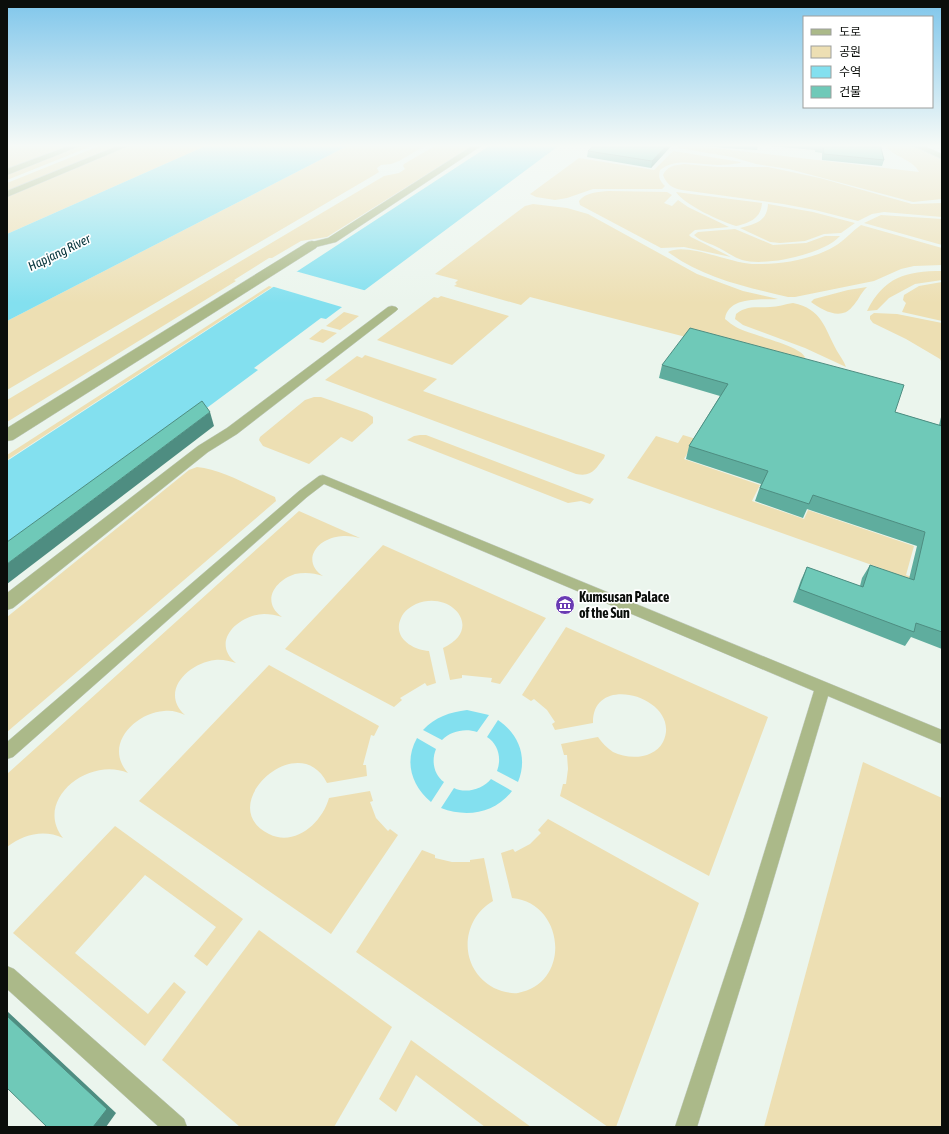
<svg xmlns="http://www.w3.org/2000/svg" width="949" height="1134" viewBox="0 0 949 1134" font-family="'Asap Condensed','Noto Sans KR',sans-serif">
	<style>
		.green { fill: #eddfb3 }
		.water { fill: #83e0ef }
		.pier { fill: #ebf5ed }
		.lines { fill: none; stroke-linecap: round; stroke-linejoin: round }
		.pedestrian-casing { stroke: #c7d0c9; stroke-width: 1 }
		.minor-casing { stroke: #c7d0c9; stroke-width: 1 }
		.tertiary-casing { stroke: #c7d0c9; stroke-width: 1 }
		.pedestrian { fill: #abb989; fill-rule: evenodd }
		.minor { fill: #abb989; fill-rule: evenodd }
		.tertiary { fill: #abb989; fill-rule: evenodd }
		.wall { fill: #5fad9e }
		.shaded-wall { fill: #4e8d81 }
		.building { fill: #6fc9b8; stroke: #4e8d81 }
		.labels { text-anchor: middle; stroke-width: 3.5; stroke-linejoin: round; paint-order: stroke }
		.far-water-label { font-size: 13px; font-style: italic; fill: #023138; stroke: #fff }
		.poi-label { font-size: 14px; font-weight: bold; fill: #0b0e0b; stroke: #fff; text-anchor: start }
	</style>
	<rect width="100%" height="100%" fill="#ebf5ed"/>
	<g class="green">
		<path d="M 7,144 L 77,144 L 7,170 Z"/>
		<path d="M 86,144 L 97,144 L 7,180 L 7,174 Z"/>
		<path d="M 104,144 L 126,144 L 7,193 L 7,183 Z"/>
		<path d="M 133,144 L 210,144 L 7,234 L 7,196 Z"/>
		<path d="M 351,144 L 428,144 L 399,161 L 391,164 L 381,165 L 377,168 L 379,172 L 376,174 L 7,390 L 7,321 Z"/>
		<path d="M 438,144 L 475,144 L 327,237 L 301,241 L 272,258 L 269,258 L 234,280 L 236,281 L 7,422 L 7,400 L 384,176 L 399,173 L 405,169 L 403,166 L 404,164 Z"/>
		<path d="M 681,144 L 919,172 C 913,159 892,157 884,144 L 909,144 L 942,159 L 942,199 L 913,202 L 789,169 L 756,164 L 732,157 L 678,148 Z"/>
		<path d="M 673,151 L 741,162 L 740,163 C 733,164 725,165 718,165 C 698,165 677,157 660,170 C 658,178 660,181 665,186 L 662,189 L 593,189 L 567,198 L 555,200 L 536,197 L 530,194 L 579,158 L 654,170 Z"/>
		<path d="M 684,164 L 718,167 L 768,167 L 820,178 L 912,204 L 942,203 L 942,217 L 884,212 L 872,214 L 858,221 L 815,210 L 783,204 L 682,190 C 672,188 667,185 663,175 C 667,166 675,165 684,164 Z"/>
		<path d="M 609,191 L 667,192 L 672,195 L 664,203 L 672,206 L 678,200 L 688,207 L 729,227 L 695,230 L 689,235 L 691,237 L 731,257 L 684,247 L 661,248 L 580,205 L 579,201 C 586,192 598,192 609,191 Z"/>
		<path d="M 676,192 L 762,203 C 761,218 750,223 736,226 C 720,221 686,206 676,192 Z"/>
		<path d="M 533,204 L 567,208 L 588,214 L 697,274 L 743,291 L 778,299 C 761,300 728,296 725,319 C 729,322 732,325 736,327 C 750,335 799,345 805,357 L 803,360 L 717,345 L 530,297 L 521,305 L 454,286 L 457,284 L 455,283 L 458,280 L 435,274 L 525,206 Z"/>
		<path d="M 768,204 L 813,212 L 855,223 L 841,233 L 824,234 L 805,241 L 780,243 L 770,242 L 740,228 C 755,224 767,222 768,204 Z"/>
		<path d="M 881,215 L 942,219 L 942,245 L 864,223 Z"/>
		<path d="M 861,225 L 942,248 L 942,265 L 914,266 L 901,269 L 874,281 L 795,297 L 788,297 C 746,287 703,278 668,252 C 686,242 730,263 752,264 C 778,265 812,260 835,246 C 844,241 851,232 861,225 Z"/>
		<path d="M 735,229 L 773,245 L 806,243 L 825,236 L 840,236 C 824,254 766,267 742,260 C 733,257 724,250 715,246 C 708,243 699,240 694,235 L 698,232 Z"/>
		<path d="M 942,271 L 942,280 L 915,284 L 889,298 L 877,310 L 867,311 C 884,277 906,271 942,271 Z"/>
		<path d="M 942,282 L 942,321 L 902,312 L 906,303 L 903,300 L 904,295 L 919,286 Z"/>
		<path d="M 269,286 L 272,287 L 7,460 L 7,455 Z"/>
		<path d="M 867,287 C 860,294 858,301 852,307 C 841,321 822,310 811,302 L 814,299 L 848,290 Z"/>
		<path d="M 441,296 L 509,316 L 452,365 L 377,340 L 434,297 L 438,298 Z"/>
		<path d="M 793,303 C 822,309 824,327 837,351 C 840,356 844,361 846,367 L 805,348 L 743,325 L 735,319 L 736,314 C 747,305 757,308 770,307 C 778,307 785,304 793,303 Z"/>
		<path d="M 344,312 L 359,316 L 340,330 L 326,326 Z"/>
		<path d="M 874,313 L 897,314 L 942,323 L 942,363 L 940,359 L 906,339 L 873,323 L 870,319 L 870,316 Z"/>
		<path d="M 322,329 L 337,333 L 323,343 L 309,339 Z"/>
		<path d="M 365,355 L 437,379 L 423,391 L 603,454 L 605,455 L 604,458 C 595,469 593,477 576,474 L 325,380 L 357,356 L 362,358 Z"/>
		<path d="M 314,397 L 321,397 L 367,413 L 373,417 L 373,423 L 352,442 L 341,437 L 309,464 L 263,446 L 259,440 L 260,437 L 305,400 Z"/>
		<path d="M 420,435 L 426,435 L 594,499 L 590,504 L 581,501 L 568,503 L 407,440 L 414,436 Z"/>
		<path d="M 683,435 L 696,439 L 684,459 L 760,485 L 752,501 L 804,519 L 808,510 L 914,546 L 906,575 L 935,585 L 879,583 L 883,569 L 627,478 L 656,436 L 678,443 Z"/>
		<path d="M 197,467 C 222,469 251,487 275,497 L 276,501 L 7,732 L 7,617 L 189,470 Z"/>
		<path d="M 299,511 L 360,538 C 352,536 345,535 336,537 C 315,541 302,562 323,576 C 314,573 305,572 295,574 C 274,581 261,602 282,617 C 276,615 270,614 264,614 C 238,615 210,642 236,663 C 229,661 222,659 215,660 C 189,663 159,691 185,715 C 178,712 172,710 164,711 C 135,713 103,745 128,773 C 89,756 33,800 63,838 C 44,829 24,834 7,847 L 7,774 Z"/>
		<path d="M 383,545 L 546,618 L 500,684 L 491,682 L 492,678 L 462,675 L 462,678 L 450,680 L 443,648 C 485,629 451,589 416,604 C 410,607 404,611 401,618 C 392,638 413,650 429,651 L 436,683 L 427,686 L 425,683 L 400,698 L 402,700 L 394,707 L 285,649 Z"/>
		<path d="M 566,627 L 768,717 L 709,876 L 560,796 L 563,784 L 566,784 L 568,769 L 567,755 L 564,755 L 561,744 L 598,737 C 602,743 607,748 613,752 C 629,760 654,759 663,742 C 684,699 592,670 593,723 L 555,730 L 552,724 L 555,722 L 547,710 L 534,699 L 531,701 L 522,695 Z"/>
		<path d="M 269,665 L 379,726 L 374,736 L 371,735 L 363,765 L 366,765 L 367,776 L 327,783 C 299,726 212,806 269,834 C 295,847 322,823 329,798 L 370,791 L 373,801 L 370,802 L 376,818 L 388,831 L 390,829 L 398,835 L 331,934 L 139,801 Z"/>
		<path d="M 863,762 L 942,798 L 942,1127 L 764,1127 Z"/>
		<path d="M 548,819 L 699,903 L 616,1127 L 608,1127 L 356,952 L 422,850 L 435,855 L 435,858 L 452,862 L 470,862 L 470,860 L 484,858 L 493,901 C 460,920 458,969 494,988 C 501,991 510,994 518,993 C 572,983 565,903 512,898 L 501,853 L 513,849 L 515,852 L 530,844 L 541,833 L 538,830 Z"/>
		<path d="M 115,826 L 243,919 L 207,966 L 194,956 L 216,927 L 145,875 L 75,953 L 148,1014 L 174,982 L 186,992 L 145,1046 L 13,933 Z"/>
		<path d="M 259,930 L 392,1027 L 334,1127 L 240,1127 L 162,1060 Z"/>
		<path d="M 411,1040 L 531,1127 L 485,1127 L 416,1075 L 396,1112 L 379,1099 Z"/>
	</g>
	<g class="water">
		<path d="M 210,144 L 351,144 L 7,321 L 7,234 Z"/>
		<path d="M 492,144 L 561,144 L 326,319 L 321,318 L 254,368 L 258,370 L 7,556 L 7,461 Z"/>
		<path d="M 467,710 L 489,715 L 477,732 C 465,728 451,731 442,740 L 423,730 C 435,717 450,712 467,710 Z"/>
		<path d="M 498,720 C 519,734 528,758 518,782 L 497,771 C 502,758 498,744 487,737 Z"/>
		<path d="M 417,738 L 436,749 C 431,761 434,775 444,782 L 431,802 C 411,785 404,761 417,738 Z"/>
		<path d="M 491,779 L 512,791 C 495,813 467,818 441,808 L 454,788 C 466,794 483,789 491,779 Z"/>
	</g>
	<path class="pier" d="M 295,271 L 367,291 L 345,308 L 271,286 Z"/>
	<g class="lines">
		<g class="pedestrian-casing">
			<g id="pedestrian">
				<path d="M 323,475 L 942,730 L 942,744 L 828,696 L 762,918 L 697,1127 L 675,1127 L 744,918 L 814,691 L 324,484 L 307,497 L 13,757 L 7,759 L 7,742 L 299,491 L 319,476 Z"/>
				<path d="M 7,966 L 14,969 L 184,1119 L 187,1127 L 159,1127 L 7,989 Z"/>
			</g>
		</g>
		<g class="minor-casing">
			<g id="minor">
				<path d="M 74,144 L 85,144 L 7,175 L 7,169 Z"/>
				<path d="M 122,144 L 133,144 L 7,197 L 7,191 Z"/>
				<path d="M 475,144 L 484,144 L 336,242 L 312,248 L 307,245 L 308,243 L 328,238 Z"/>
				<path d="M 909,144 L 920,144 L 942,154 L 942,159 Z"/>
				<path d="M 392,306 L 396,307 L 398,309 L 396,311 L 237,434 L 208,452 L 13,608 L 7,610 L 7,593 L 198,446 L 227,428 L 388,307 Z"/>
			</g>
		</g>
		<g class="tertiary-casing">
			<path id="tertiary" d="M 312,241 L 316,242 L 318,245 L 316,248 L 13,440 L 7,441 L 7,428 L 308,242 Z"/>
		</g>
		<use href="#pedestrian" class="pedestrian"/>
		<use href="#minor" class="minor"/>
		<use href="#tertiary" class="tertiary"/>
	</g>
	<g class="wall">
		<path d="M 673,144 L 651,168 L 587,157 L 588,151 Z"/>
		<path d="M 705,144 L 880,144 L 884,160 L 882,166 L 822,160 L 822,153 L 815,152 L 815,150 L 758,145 L 757,150 L 725,148 L 704,146 Z"/>
		<path d="M 662,365 L 895,412 L 939,425 L 942,413 L 942,649 L 911,637 L 905,646 L 793,602 L 801,580 L 807,567 L 860,586 L 862,578 L 870,565 L 909,579 L 917,546 L 807,509 L 803,518 L 755,501 L 761,484 L 686,459 L 689,446 L 720,396 L 659,378 Z"/>
	</g>
	<g class="shaded-wall">
		<path d="M 668,144 L 673,144 L 651,168 L 652,161 Z"/>
		<path d="M 210,412 L 214,426 L 7,584 L 7,564 Z"/>
		<path d="M 7,1011 L 116,1113 L 106,1127 L 93,1127 L 7,1016 Z"/>
	</g>
	<g class="building">
		<path d="M 596,144 L 668,144 L 652,161 L 588,151 Z"/>
		<path d="M 817,144 L 880,144 L 884,160 L 824,154 L 823,147 L 817,146 Z"/>
		<path d="M 690,328 L 904,385 L 895,412 L 942,426 L 942,632 L 916,623 L 914,632 L 799,589 L 807,567 L 863,587 L 870,565 L 914,580 L 925,532 L 813,495 L 809,504 L 760,488 L 768,471 L 689,446 L 728,384 L 662,365 Z"/>
		<path d="M 202,401 L 210,412 L 7,564 L 7,542 Z"/>
		<path d="M 7,1016 L 107,1109 L 93,1127 L 47,1127 L 7,1088 Z"/>
	</g>
	<linearGradient id="sky" x2="0" y2="1"><stop stop-color="#7fc6eb"/><stop offset="0.48" stop-color="#f6faf7"/><stop offset="1" stop-color="#f6faf7" stop-opacity="0"/></linearGradient>
	<rect width="949" height="303" fill="url(#sky)"/>
	<defs>
		<g id="museum-disc" transform="scale(1)"><circle r="9.5" fill="#693bb3" stroke="#fff"/><path d="M0-6L6-3V-2H-6V-3ZM-5-1h2V3h-2ZM-1-1h2V3h-2ZM3-1h2V3H3ZM-6 4H6V6H-6Z" fill="#fff"/></g>
	</defs>
	<g fill-rule="evenodd">
		<use href="#museum-disc" x="565" y="605"/>
	</g>
	<g class="labels">
		<g class="far-water-label">
			<text transform="translate(59 252) rotate(-26)" y="5">Hapjang River</text>
		</g>
		<g class="poi-label">
			<text x="579" y="602">Kumsusan Palace<tspan x="579" dy="16">of the Sun</tspan></text>
		</g>
	</g>
	<rect width="949" height="1134" fill="none" stroke="#0b0e0b" stroke-width="16"/>
	<rect x="803" y="16" width="130" height="92" fill="#ffffff" stroke="#9d9f9d"/>
	<rect x="811" y="29" width="20" height="6" fill="#abb989" stroke="#9d9f9d"/>
	<text x="839" y="36" font-size="12" fill="#0b0e0b">도로</text>
	<rect x="811" y="46" width="20" height="12" fill="#eddfb3" stroke="#9d9f9d"/>
	<text x="839" y="56" font-size="12" fill="#0b0e0b">공원</text>
	<rect x="811" y="66" width="20" height="12" fill="#83e0ef" stroke="#9d9f9d"/>
	<text x="839" y="76" font-size="12" fill="#0b0e0b">수역</text>
	<rect x="811" y="86" width="20" height="12" fill="#6fc9b8" stroke="#9d9f9d"/>
	<text x="839" y="96" font-size="12" fill="#0b0e0b">건물</text>
</svg>
